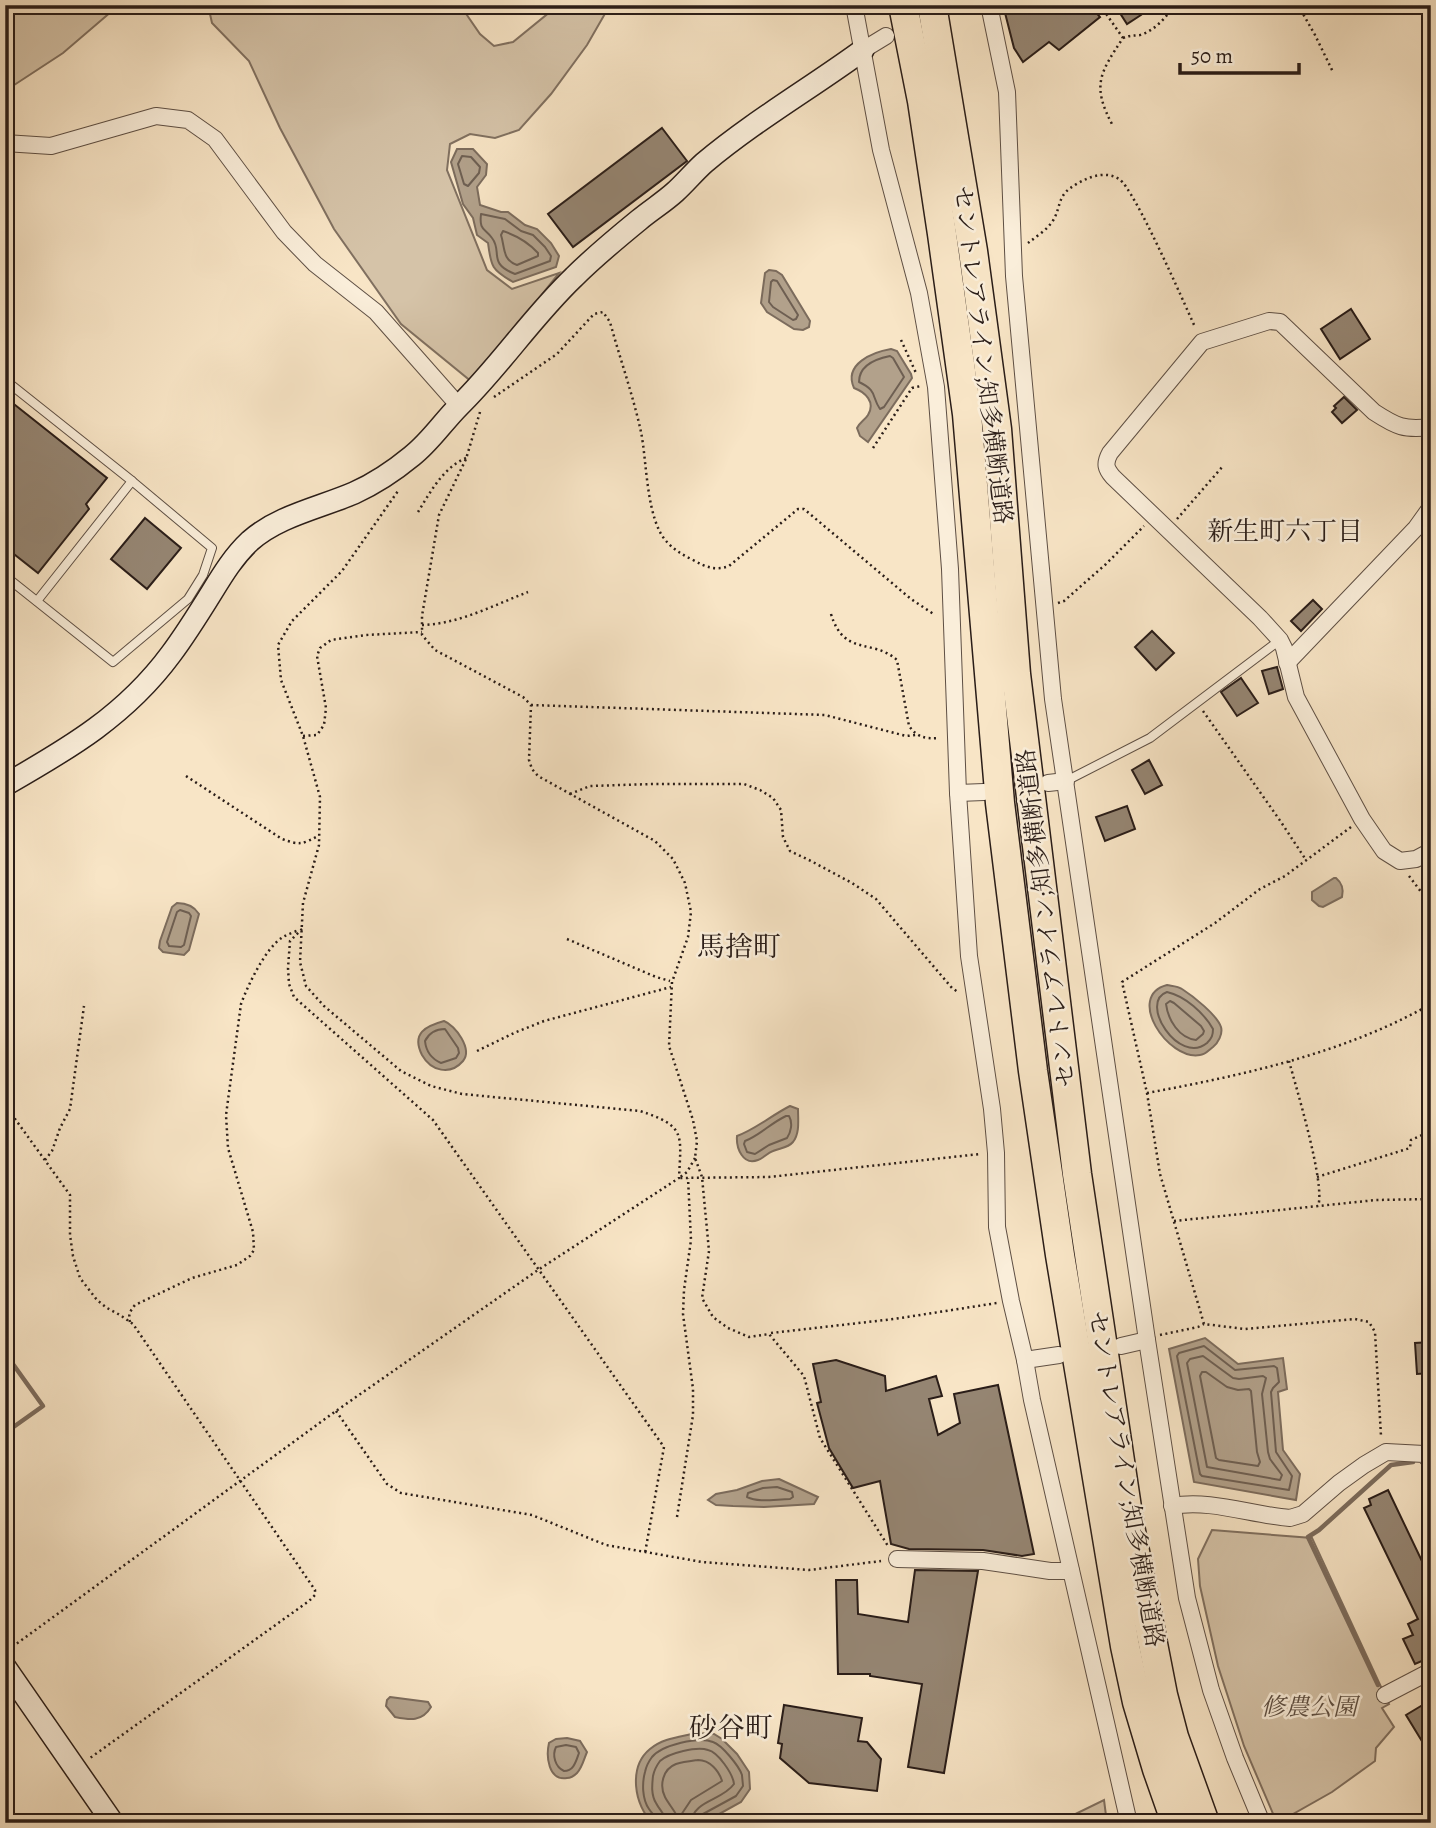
<svg xmlns="http://www.w3.org/2000/svg" width="1436" height="1828" viewBox="0 0 1436 1828" font-family="Alegreya,'Noto Serif JP',serif">
	<style>
		.green { fill: #d5c3a8; stroke: #807060; stroke-width: 2 }
		.water { fill: #b2a18b; stroke: #7c6c5d; stroke-width: 2 }
		.lines { fill: none; stroke-linecap: round; stroke-linejoin: round }
		.shore { stroke: #6e5f52; stroke-width: 2 }
		.stream { stroke: #7c6c5d; stroke-width: 4.5 }
		.building { fill: #958572; stroke: #2a1d18; stroke-width: 2 }
		.lane-casing { stroke: #5e4f44; stroke-width: 10 }
		.street-casing { stroke: #5e4f44; stroke-width: 18 }
		.secondary-casing { stroke: #2a1d18; stroke-width: 24 }
		.highway-casing { stroke: #2a1d18; stroke-width: 31 }
		.path { stroke: #2a1d18; stroke-width: 2.5; stroke-dasharray: 2 3.5; stroke-linecap: butt }
		.lane { stroke: #faeeda; stroke-width: 8 }
		.street { stroke: #faeeda; stroke-width: 16 }
		.secondary { stroke: #faeeda; stroke-width: 21 }
		.highway { stroke: #f8e5c6; stroke-width: 28 }
		.labels { text-anchor: middle; stroke-width: 5; stroke-linejoin: round; paint-order: stroke }
		.street-label { font-size: 24px; fill: #2a1d18; stroke: #faeeda }
		.park-label { font-size: 24px; font-style: italic; fill: #5d4f43; stroke: #faeeda }
		.neighbourhood-label { font-size: 26px; fill: #2a1d18; stroke: #faeeda }
		.quarter-label { font-size: 28px; fill: #2a1d18; stroke: #faeeda }
	</style>
	<rect width="100%" height="100%" fill="#f8e5c6"/>
	<filter id="stains"><feTurbulence type="fractalNoise" baseFrequency=".00286" numOctaves="4"/><feColorMatrix values="0 0 0 0 .2 0 0 0 0 .09 0 0 0 0 .02 0 0 0 .5 -.17"/></filter>
	<radialGradient id="worn" r=".72"><stop offset=".6" stop-color="#630" stop-opacity="0"/><stop offset="1" stop-color="#630" stop-opacity=".3"/></radialGradient>
	<g class="green">
		<path d="M 5,5 L 119,5 L 63,53 L 5,91 Z"/>
		<path d="M 208,5 L 460,5 L 480,34 L 494,46 L 513,42 L 551,11 L 554,5 L 610,5 L 587,45 L 551,94 L 519,130 L 495,138 L 470,134 L 450,144 L 447,170 L 487,270 L 512,289 L 559,273 L 472,382 L 401,324 L 334,229 L 280,128 L 249,61 L 212,23 Z"/>
		<path d="M 1212,1530 L 1312,1538 L 1389,1704 L 1382,1708 L 1394,1727 L 1376,1748 L 1375,1761 L 1332,1792 L 1277,1823 L 1244,1746 L 1218,1666 L 1200,1586 L 1198,1559 Z"/>
		<path d="M 1104,1800 L 1107,1823 L 1057,1823 Z"/>
	</g>
	<g class="water">
		<path d="M 457,149 L 473,149 L 487,164 L 486,175 L 477,187 L 480,205 L 501,212 L 508,212 L 525,225 L 537,229 L 551,243 L 559,256 L 556,267 L 513,282 C 492,270 491,267 488,243 L 477,235 L 473,218 L 463,204 L 451,162 Z"/>
		<path d="M 769,270 L 776,271 L 782,275 L 810,321 L 809,327 L 803,330 L 794,329 L 767,312 L 761,303 L 765,273 Z"/>
		<path d="M 891,349 L 897,351 L 911,374 L 912,378 L 868,442 L 860,436 L 857,428 C 860,422 865,420 868,415 C 876,402 865,392 854,388 C 843,364 873,352 891,349 Z"/>
		<path d="M 1334,878 L 1336,878 C 1342,883 1344,889 1342,897 L 1323,907 L 1319,906 L 1312,900 L 1312,892 Z"/>
		<path d="M 177,903 C 187,903 194,906 199,914 L 189,950 L 184,955 L 163,952 L 159,948 L 160,941 L 172,907 Z"/>
		<path d="M 1167,985 C 1172,986 1178,986 1182,989 C 1193,996 1217,1015 1221,1027 C 1223,1034 1218,1043 1213,1047 C 1209,1050 1205,1055 1200,1055 C 1168,1061 1125,996 1167,985 Z"/>
		<path d="M 444,1021 C 455,1025 473,1049 463,1061 C 450,1076 431,1071 422,1055 C 411,1033 426,1026 444,1021 Z"/>
		<path d="M 790,1106 L 798,1109 C 798,1120 800,1133 793,1142 C 788,1148 780,1148 773,1151 C 767,1153 764,1158 758,1160 C 743,1166 736,1148 737,1136 C 756,1129 772,1115 790,1106 Z"/>
		<path d="M 1205,1338 L 1238,1364 L 1283,1358 L 1287,1389 L 1278,1392 L 1283,1450 L 1300,1474 L 1296,1500 L 1194,1482 L 1169,1349 Z"/>
		<path d="M 779,1479 L 818,1497 L 814,1504 L 764,1507 L 733,1506 L 716,1505 L 708,1500 L 716,1494 L 737,1490 L 762,1481 Z"/>
		<path d="M 390,1697 L 428,1702 L 431,1707 C 422,1722 410,1720 395,1717 L 386,1706 L 387,1700 Z"/>
		<path d="M 696,1733 L 714,1734 L 722,1739 L 737,1754 L 749,1772 L 750,1789 L 741,1802 L 712,1818 L 699,1823 L 653,1823 C 634,1806 628,1767 650,1749 C 663,1738 680,1737 696,1733 Z"/>
		<path d="M 567,1738 L 580,1741 L 587,1752 C 584,1759 582,1768 577,1773 C 574,1776 571,1778 567,1778 C 548,1781 546,1756 549,1743 L 556,1739 Z"/>
	</g>
	<g class="lines">
		<g class="shore">
			<path d="M 462,156 L 471,157 L 480,167 L 479,173 L 468,186 L 464,184 L 458,164 Z"/>
			<path d="M 481,214 L 505,219 L 521,231 L 533,235 L 545,247 L 551,256 L 550,261 L 515,274 C 487,263 503,252 492,238 C 485,228 479,231 481,214 Z"/>
			<path d="M 503,231 C 515,235 529,243 538,253 L 538,256 L 517,265 C 502,260 505,247 501,235 Z"/>
			<path d="M 773,280 L 777,281 L 798,315 L 796,319 L 793,320 L 773,307 L 769,302 L 771,282 Z"/>
			<path d="M 890,356 L 893,358 L 904,377 L 884,407 L 880,409 C 871,396 878,391 859,382 C 859,365 875,359 890,356 Z"/>
			<path d="M 180,910 L 189,913 L 191,916 L 184,945 L 181,947 L 169,946 L 167,942 L 177,912 Z"/>
			<path d="M 1167,992 C 1185,996 1204,1013 1213,1029 C 1213,1035 1212,1038 1207,1043 C 1179,1066 1138,1002 1167,992 Z"/>
			<path d="M 1170,1001 L 1174,1003 L 1201,1026 L 1204,1031 L 1203,1034 L 1196,1040 C 1179,1038 1168,1020 1166,1004 Z"/>
			<path d="M 445,1029 L 458,1048 L 459,1053 L 456,1058 L 441,1063 C 432,1059 426,1051 425,1041 C 429,1033 436,1029 445,1029 Z"/>
			<path d="M 786,1116 L 789,1116 C 793,1123 791,1132 787,1138 L 769,1145 L 755,1154 L 747,1152 L 744,1144 L 745,1141 C 760,1135 771,1123 786,1116 Z"/>
			<path d="M 1204,1346 L 1235,1370 L 1274,1366 L 1277,1368 L 1279,1382 L 1273,1388 L 1271,1392 L 1276,1452 L 1292,1476 L 1289,1490 L 1202,1476 L 1200,1474 L 1177,1356 L 1179,1353 Z"/>
			<path d="M 1203,1356 L 1233,1378 L 1239,1379 L 1263,1376 L 1266,1378 L 1262,1394 L 1268,1452 L 1270,1459 L 1282,1475 L 1280,1480 L 1207,1467 L 1187,1363 L 1190,1359 Z"/>
			<path d="M 1202,1372 L 1206,1372 L 1227,1387 L 1238,1390 L 1249,1389 L 1251,1391 L 1257,1452 L 1260,1462 L 1258,1466 L 1219,1460 L 1216,1458 L 1200,1376 Z"/>
			<path d="M 777,1487 L 792,1492 L 793,1497 L 790,1499 C 776,1499 759,1503 747,1497 L 748,1493 L 763,1488 Z"/>
			<path d="M 566,1745 L 576,1747 L 579,1753 C 576,1761 574,1771 564,1771 C 555,1767 552,1755 556,1747 Z"/>
			<path d="M 698,1760 C 710,1760 719,1771 722,1781 L 691,1800 L 681,1815 L 677,1816 C 674,1810 668,1803 665,1797 C 659,1785 663,1769 676,1764 C 683,1762 691,1761 698,1760 Z"/>
			<path d="M 657,1823 C 656,1816 653,1815 649,1809 C 642,1799 642,1783 645,1772 C 646,1767 649,1761 652,1757 C 662,1745 699,1736 713,1742 C 722,1745 739,1766 742,1775 C 742,1776 743,1785 743,1786 L 736,1796 L 703,1814 L 700,1823"/>
			<path d="M 666,1823 C 665,1813 660,1811 656,1803 C 651,1795 652,1785 653,1776 C 654,1771 657,1765 660,1761 C 669,1753 697,1746 708,1750 C 718,1752 733,1774 734,1784 C 722,1801 693,1800 691,1823"/>
		</g>
		<g class="stream">
			<path d="M 5,1353 L 43,1406 L 5,1433"/>
			<path d="M 1378,1685 L 1308,1537 L 1319,1530 L 1391,1465 L 1413,1462"/>
		</g>
	</g>
	<g class="building">
		<path d="M 1003,5 L 1090,5 L 1100,17 L 1059,50 L 1049,42 L 1023,62 L 1014,48 Z"/>
		<path d="M 1126,5 L 1136,5 L 1141,15 L 1127,24 L 1118,10 Z"/>
		<path d="M 662,128 L 687,161 L 573,247 L 548,214 Z"/>
		<path d="M 1351,309 L 1370,339 L 1340,359 L 1321,329 Z"/>
		<path d="M 5,397 L 107,478 L 86,504 L 89,509 L 38,573 L 5,547 Z"/>
		<path d="M 1344,397 L 1357,410 L 1342,423 L 1332,412 L 1336,408 L 1334,406 Z"/>
		<path d="M 145,518 L 181,548 L 147,589 L 111,559 Z"/>
		<path d="M 1313,600 L 1322,609 L 1301,631 L 1291,621 Z"/>
		<path d="M 1152,631 L 1174,653 L 1156,670 L 1135,647 Z"/>
		<path d="M 1277,667 L 1283,689 L 1269,694 L 1262,671 Z"/>
		<path d="M 1241,678 L 1258,703 L 1237,716 L 1221,692 Z"/>
		<path d="M 1149,760 L 1162,785 L 1145,794 L 1132,770 Z"/>
		<path d="M 1127,806 L 1135,829 L 1105,841 L 1096,817 Z"/>
		<path d="M 1431,1342 L 1431,1373 L 1417,1374 L 1415,1343 Z"/>
		<path d="M 836,1360 L 885,1376 L 886,1391 L 936,1376 L 942,1396 L 929,1399 L 938,1435 L 960,1423 L 954,1394 L 998,1385 L 1034,1554 L 1022,1556 L 983,1550 L 909,1549 L 891,1544 L 880,1481 L 853,1488 L 829,1448 L 817,1403 L 821,1402 L 813,1364 Z"/>
		<path d="M 1388,1490 L 1431,1580 L 1431,1657 L 1415,1664 L 1403,1639 L 1413,1635 L 1408,1624 L 1418,1619 L 1364,1508 L 1371,1505 L 1369,1499 Z"/>
		<path d="M 915,1570 L 978,1571 L 944,1773 L 908,1767 L 922,1684 L 870,1676 L 870,1674 L 838,1674 L 836,1580 L 857,1580 L 858,1614 L 908,1622 Z"/>
		<path d="M 1431,1700 L 1431,1756 L 1406,1715 Z"/>
		<path d="M 784,1705 L 862,1718 L 858,1741 L 867,1742 L 881,1759 L 877,1791 L 809,1783 L 780,1758 L 782,1744 L 778,1743 Z"/>
	</g>
	<g class="lines">
		<g class="lane-casing">
			<g id="lane">
				<path d="M 5,380 L 132,481 L 212,548 L 203,575 L 188,599 L 113,662 L 5,576"/>
				<path d="M 37,601 L 132,481"/>
				<path d="M 1066,781 L 1150,738 L 1280,640"/>
			</g>
		</g>
		<g class="street-casing">
			<g id="street">
				<path d="M 854,5 L 881,150 L 919,293 L 936,387 L 950,569 L 958,793 L 969,956 L 992,1109 L 996,1153 L 997,1227 L 1011,1301 L 1025,1360 L 1032,1400 L 1129,1823"/>
				<path d="M 989,5 L 1007,92 L 1014,276 L 1053,699 L 1147,1340 L 1187,1598 L 1211,1690 L 1235,1758 L 1262,1823"/>
				<path d="M 863,50 L 886,36"/>
				<path d="M 5,143 L 51,146 L 156,116 L 188,120 L 215,139 L 284,232 L 315,264 L 376,312 L 459,406"/>
				<path d="M 1431,427 C 1404,430 1397,427 1374,412 L 1280,322 L 1269,321 L 1202,342 L 1110,453 C 1104,464 1106,469 1113,477 L 1260,618 L 1280,640 L 1284,648 L 1296,697 L 1362,819 L 1384,851 L 1400,861 L 1416,859 L 1431,851"/>
				<path d="M 1287,663 L 1416,528 L 1431,507"/>
				<path d="M 1048,783 L 1066,781"/>
				<path d="M 958,793 L 984,792"/>
				<path d="M 1121,1346 L 1147,1340"/>
				<path d="M 1025,1360 L 1059,1355"/>
				<path d="M 1172,1506 C 1211,1499 1251,1515 1290,1518 L 1303,1514 L 1339,1483 L 1364,1465 L 1386,1452 L 1424,1454 L 1431,1462"/>
				<path d="M 897,1559 L 983,1561 L 1050,1571 L 1071,1571"/>
				<path d="M 1385,1695 L 1431,1671"/>
			</g>
		</g>
		<g class="secondary-casing">
			<g id="secondary">
				<path d="M 5,785 C 70,748 126,715 171,654 C 186,634 199,613 212,592 C 223,574 234,556 250,541 C 278,516 319,508 354,493 C 374,484 395,470 412,456 C 430,442 443,422 459,406 C 500,366 532,317 574,277 C 594,257 617,238 639,220 C 651,210 664,202 675,192 C 685,183 694,172 704,163 C 754,121 811,88 863,50"/>
				<path d="M 5,1667 L 113,1823"/>
			</g>
		</g>
		<g class="highway-casing">
			<g id="highway">
				<path d="M 903,5 L 922,101 L 942,234 L 967,414 L 1000,803 L 1033,1071 L 1060,1255 L 1125,1646 L 1137,1702 L 1157,1769 L 1176,1823"/>
				<path d="M 932,5 L 973,251 L 997,429 L 1016,674 L 1077,1174 L 1129,1521 L 1163,1695 L 1174,1737 L 1205,1823"/>
			</g>
		</g>
		<g class="path">
			<path d="M 1100,5 L 1123,38 C 1100,73 1091,85 1113,126"/>
			<path d="M 1298,5 L 1315,35 L 1333,72"/>
			<path d="M 1123,38 C 1130,35 1134,36 1140,35 C 1154,31 1167,17 1174,5"/>
			<path d="M 1028,243 C 1037,236 1050,228 1055,217 C 1060,206 1059,197 1069,189 C 1083,179 1103,169 1119,179 C 1134,188 1184,303 1195,327"/>
			<path d="M 901,340 L 916,373"/>
			<path d="M 494,397 L 557,354 L 594,314 L 603,312 L 610,322 C 620,359 633,395 641,432 C 647,461 646,520 667,542 C 674,550 683,555 693,560 C 706,567 715,571 729,566 L 798,509 L 804,509 L 911,599 L 935,615"/>
			<path d="M 480,412 L 466,459 L 439,515 L 422,616 L 422,635 L 435,650 L 523,697 L 531,705 L 529,760 L 532,769 L 538,776 L 655,841 L 673,859 L 685,883 L 691,912 L 688,937 L 672,982 L 669,1046 L 693,1120 L 697,1141 L 695,1158 L 702,1177 L 709,1251 L 702,1298 L 713,1317 L 728,1328 L 749,1337 L 769,1334 L 804,1376 L 820,1438 L 888,1546"/>
			<path d="M 873,448 L 912,388 L 921,386"/>
			<path d="M 418,512 C 431,491 443,468 466,458"/>
			<path d="M 1177,519 L 1223,466"/>
			<path d="M 1058,603 L 1064,601 L 1106,564 L 1144,526"/>
			<path d="M 831,614 C 844,657 872,638 897,660 L 909,726 C 917,737 925,739 939,738"/>
			<path d="M 1431,620 L 1429,622 L 1431,625"/>
			<path d="M 422,625 C 459,624 494,605 528,592"/>
			<path d="M 531,705 L 825,715 L 906,736 L 916,735"/>
			<path d="M 1203,711 L 1281,822 L 1306,860"/>
			<path d="M 303,736 L 317,735 L 324,725 L 326,708 L 317,656 L 320,648 L 331,640 L 366,635 L 422,632"/>
			<path d="M 1431,750 L 1424,754 L 1423,757 L 1431,771"/>
			<path d="M 186,776 L 282,839 C 299,845 301,845 318,836"/>
			<path d="M 570,794 L 590,786 L 652,784 L 744,784 L 760,790 L 773,798 L 781,810 L 783,837 L 790,851 L 811,861 L 852,883 L 876,899 L 952,988 L 958,992"/>
			<path d="M 1351,827 L 1285,876 L 1260,889 L 1215,923 L 1122,982 L 1147,1093 L 1160,1174 L 1204,1324 L 1245,1329 L 1355,1319 L 1369,1322 L 1375,1332 L 1381,1436"/>
			<path d="M 1409,876 L 1425,897 L 1431,899"/>
			<path d="M 302,929 L 290,941 L 288,968 L 289,984 L 294,997 L 433,1120 L 664,1447 L 645,1553"/>
			<path d="M 567,939 L 656,977 L 670,981"/>
			<path d="M 477,1051 L 514,1033 L 544,1021 L 671,987"/>
			<path d="M 1289,1061 C 1296,1087 1326,1186 1318,1206"/>
			<path d="M 1147,1093 C 1244,1075 1345,1053 1431,1004"/>
			<path d="M 5,1105 L 70,1195 L 70,1235 L 73,1256 L 80,1278 L 97,1300 L 107,1308 L 120,1315 L 133,1324 L 315,1590 L 315,1595 L 309,1601 L 90,1758"/>
			<path d="M 695,1158 L 687,1172 L 679,1178 L 769,1177 L 980,1154"/>
			<path d="M 45,1160 L 52,1151 L 60,1128 L 70,1109 L 84,1006"/>
			<path d="M 1317,1177 L 1410,1148 L 1411,1140 L 1431,1131"/>
			<path d="M 1174,1221 L 1376,1200 L 1431,1199"/>
			<path d="M 130,1322 C 128,1315 130,1311 135,1305 L 192,1278 L 237,1265 L 250,1256 L 254,1250 L 253,1232 L 228,1148 L 226,1115 L 241,1004 C 248,985 266,947 283,937 C 288,934 294,932 299,930"/>
			<path d="M 771,1333 L 894,1319 L 997,1303"/>
			<path d="M 1160,1335 L 1198,1327 L 1204,1324"/>
			<path d="M 336,1411 L 387,1484 L 401,1493 L 532,1515 L 606,1545 L 702,1562 L 809,1570 L 881,1561"/>
			<path d="M 677,1517 L 693,1415 L 693,1389 L 683,1314 L 684,1290 L 691,1240 L 688,1178"/>
			<path d="M 8,1650 L 336,1411 L 538,1270 L 679,1178 C 681,1134 686,1126 640,1111 L 462,1094 L 431,1086 L 401,1071 L 324,1006 L 306,986 L 300,962 L 303,903 L 319,845 L 320,797 L 303,736 L 281,680 L 278,645 L 292,621 L 342,571 L 398,491"/>
		</g>
		<use href="#lane" class="lane"/>
		<use href="#street" class="street"/>
		<use href="#secondary" class="secondary"/>
		<use href="#highway" class="highway"/>
	</g>
	<g class="labels">
		<g class="street-label">
			<text transform="translate(983 355) rotate(83)" y="8">セントレアライン;知多横断道路</text>
			<text transform="translate(1046 918) rotate(-97)" y="8">セントレアライン;知多横断道路</text>
			<text transform="translate(1126 1479) rotate(80)" y="8">セントレアライン;知多横断道路</text>
		</g>
		<g class="park-label">
			<text x="1309" y="1715">修農公園</text>
		</g>
		<g class="neighbourhood-label">
			<text x="1285" y="540">新生町六丁目</text>
		</g>
		<g class="quarter-label">
			<text x="739" y="956">馬捨町</text>
			<text x="731" y="1737">砂谷町</text>
		</g>
	</g>
	<rect width="1436" height="1828" fill="none" stroke="#f8e5c6" stroke-width="28"/>
	<rect x="7" y="7" width="1422" height="1814" fill="none" stroke="#2a1d18" stroke-width="3.5"/>
	<rect x="14" y="14" width="1408" height="1800" fill="none" stroke="#2a1d18" stroke-width="2"/>
	<path d="M1180 63v10h119v-10" fill="none" stroke="#2a1d18" stroke-width="3.5"/>
	<text x="1191" y="63" font-size="21" fill="#2a1d18" stroke="#faeeda" stroke-width="5" paint-order="stroke">50 m</text>
	<rect width="100%" height="100%" filter="url(#stains)"/>
	<rect width="100%" height="100%" fill="url(#worn)"/>
</svg>
